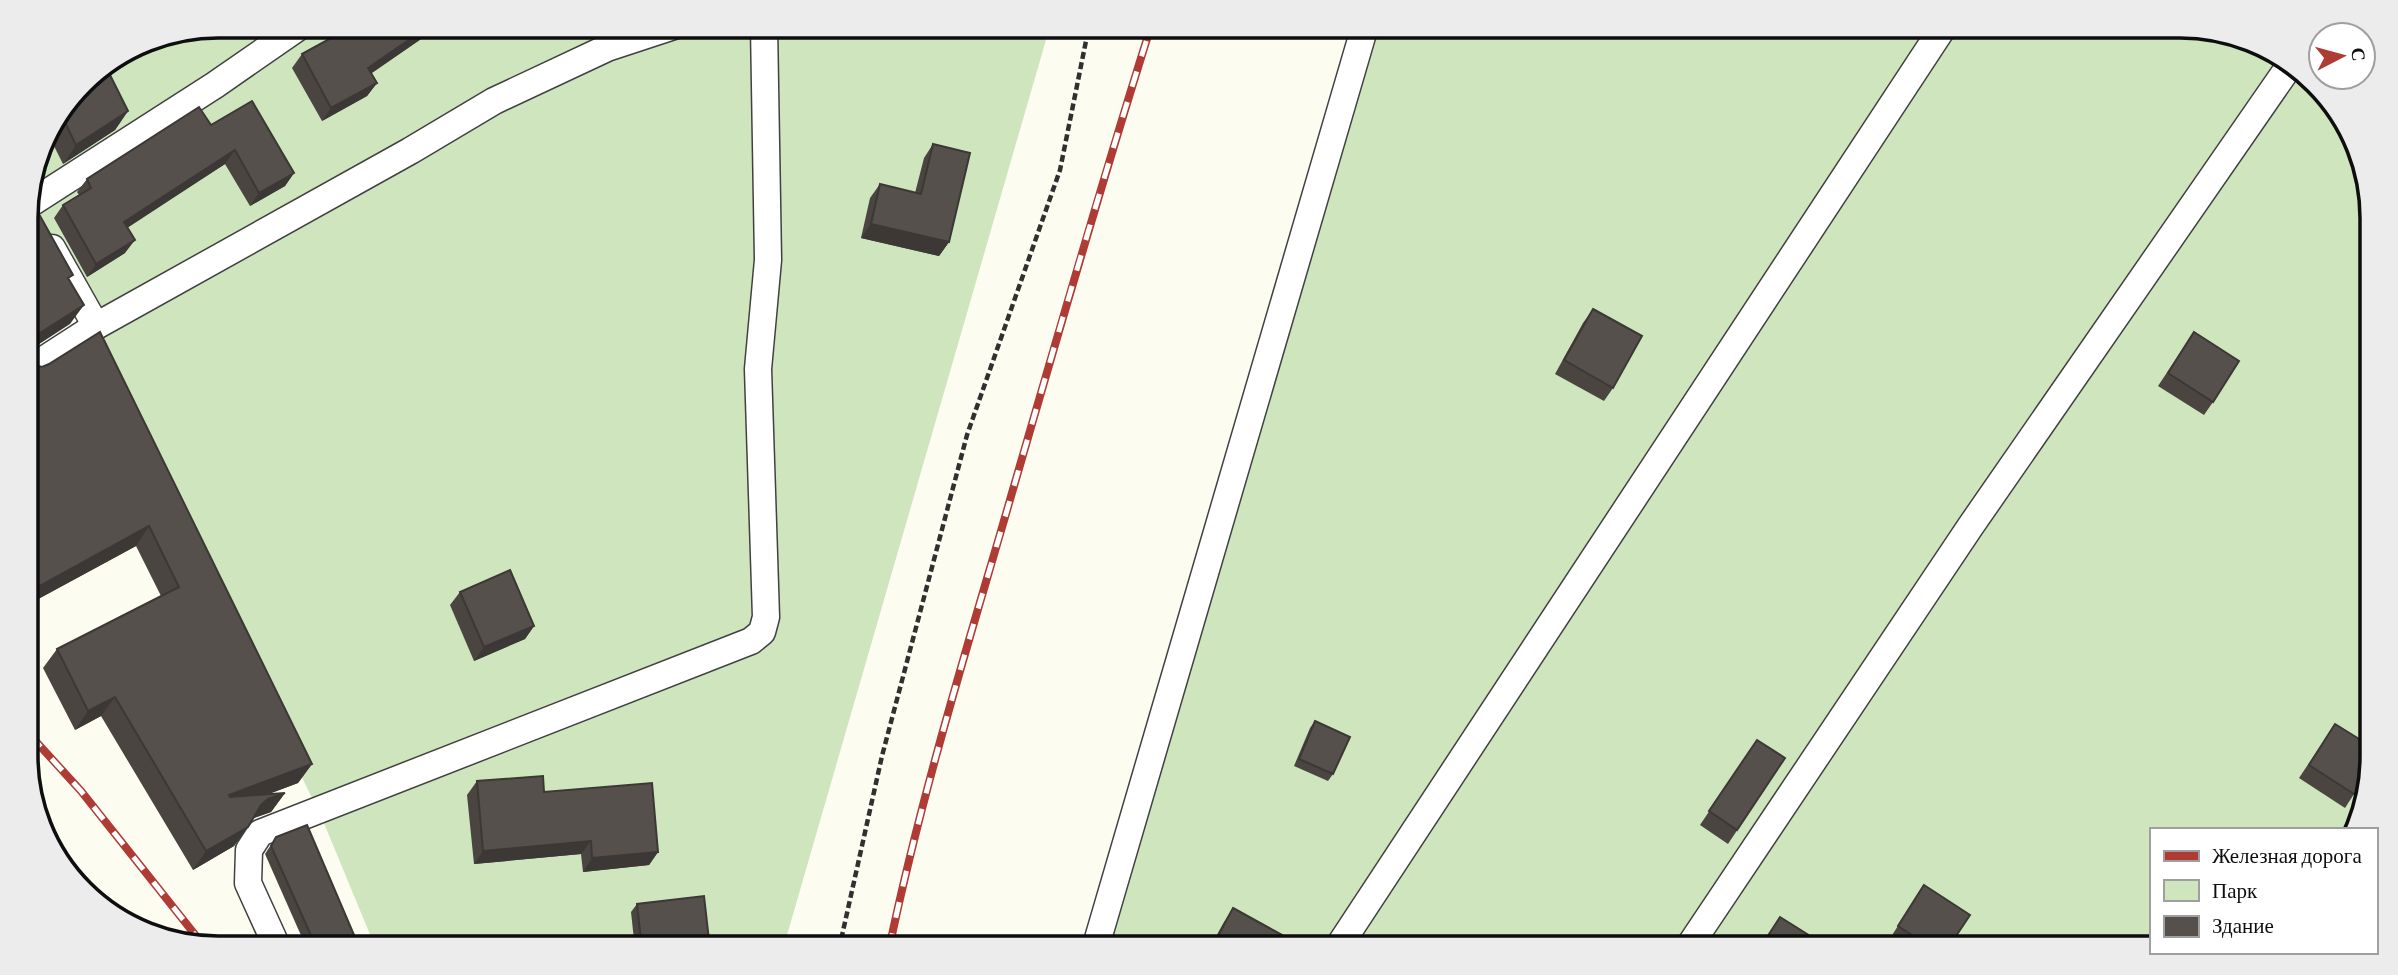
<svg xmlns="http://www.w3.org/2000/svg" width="2398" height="975" viewBox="0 0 2398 975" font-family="'Crimson Pro',serif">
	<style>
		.green { fill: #cee5bd }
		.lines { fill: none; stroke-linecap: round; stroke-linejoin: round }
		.lane-casing { stroke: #414141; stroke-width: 29 }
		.path { stroke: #303030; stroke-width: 4.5; stroke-dasharray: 7 3.5; stroke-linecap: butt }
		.lane { stroke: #fff; stroke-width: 26 }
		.rail-casing { stroke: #af3b35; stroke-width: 8 }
		.rail { stroke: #fff; stroke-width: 5; stroke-dasharray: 16; stroke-linecap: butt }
		.wall { fill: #4a4541 }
		.shaded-wall { fill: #3c3835 }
		.building { fill: #56504c; stroke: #3c3835; stroke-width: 2 }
		.rim { fill: none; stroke: #0e0e0e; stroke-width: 3.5 }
	</style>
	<rect width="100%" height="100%" fill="#fdfcf1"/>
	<g class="green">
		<path d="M 218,26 L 1050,26 L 783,949 L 376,949 L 321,816 L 76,320 L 27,233 L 27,205 L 46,134 L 91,74 L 145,41 Z"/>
		<path d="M 1352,26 L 2180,26 L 2242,37 L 2324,92 L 2370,193 L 2372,757 L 2361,819 L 2354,830 L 2151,830 L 2151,948 L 1083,949 Z"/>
	</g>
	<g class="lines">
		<g class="lane-casing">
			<g id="lane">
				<path d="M 28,205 L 215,85 L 300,26"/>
				<path d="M 52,248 L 96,326"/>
				<path d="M 28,370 L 96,326 L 410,151 L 494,101 L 607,48 L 674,26"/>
				<path d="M 1688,948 L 1970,527 L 2288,68"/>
				<path d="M 278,949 L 248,883 L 249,850 L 260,833 L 751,641 L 762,632 L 766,617 L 758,369 L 768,260 L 764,26"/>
				<path d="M 1095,949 L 1365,26"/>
				<path d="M 1337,949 L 1944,26"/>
			</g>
		</g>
		<path class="path" d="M 839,949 L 882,756 L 967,435 L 1060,170 L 1089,26"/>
		<use href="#lane" class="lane"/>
		<g class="rail-casing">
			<g id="rail">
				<path d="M 30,735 L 81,791 L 204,946"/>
				<path d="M 889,949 C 919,805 962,664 1003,524 C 1051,358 1099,191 1151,26"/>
			</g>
		</g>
		<use href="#rail" class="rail"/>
	</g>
	<g class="wall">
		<path d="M 440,26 L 371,73 L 377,83 L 367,96 L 322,121 L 292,68 L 302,54 Z"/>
		<path d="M 91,74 L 128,111 L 115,130 L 63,164 L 47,132 Z"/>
		<path d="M 211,125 L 294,173 L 285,186 L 250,206 L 225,164 L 127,227 L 125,253 L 87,277 L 54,218 L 63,205 L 79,195 L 77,192 L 87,179 Z"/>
		<path d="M 933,144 L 949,242 L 939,256 L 861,238 L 870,198 L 880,184 L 915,193 L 924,158 Z"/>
		<path d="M 1593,309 L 1613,388 L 1604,401 L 1555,374 L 1583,323 Z"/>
		<path d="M 2194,332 L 2213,402 L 2204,415 L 2158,386 Z"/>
		<path d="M 28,358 L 35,365 L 42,367 L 312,764 L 298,783 L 268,794 L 285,793 L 271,812 L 254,818 L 251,821 L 234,846 L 193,870 L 101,716 L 75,730 L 43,668 L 57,649 L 161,596 L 136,546 L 29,604 Z"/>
		<path d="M 460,592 L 534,626 L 525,639 L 474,661 L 450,605 Z"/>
		<path d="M 1315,721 L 1333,774 L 1328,781 L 1294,766 L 1310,728 Z"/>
		<path d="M 2335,724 L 2354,794 L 2345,808 L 2299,778 Z"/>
		<path d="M 1757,740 L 1785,758 L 1728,844 L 1700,825 Z"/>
		<path d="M 477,781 L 544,792 L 658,852 L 649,865 L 583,872 L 581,854 L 474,864 L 467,795 Z"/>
		<path d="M 276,837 L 360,949 L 307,949 L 265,854 Z"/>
		<path d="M 1924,885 L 1948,948 L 1902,948 L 1889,940 Z"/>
		<path d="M 637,904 L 710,949 L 635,949 L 631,912 Z"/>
		<path d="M 1233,908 L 1274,949 L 1209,949 L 1224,922 Z"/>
	</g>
	<g class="shaded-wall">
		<path d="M 429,26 L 440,26 L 359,82 L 368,68 Z"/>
		<path d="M 377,83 L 367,96 L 322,121 L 331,108 Z"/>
		<path d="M 128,111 L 115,130 L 63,164 L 76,145 Z"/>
		<path d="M 235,150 L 225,164 L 115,236 L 124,222 Z"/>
		<path d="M 294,173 L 285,186 L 250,206 L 259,193 Z"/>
		<path d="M 871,224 L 949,242 L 939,256 L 861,238 Z"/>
		<path d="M 135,240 L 125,253 L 87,277 L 96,264 Z"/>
		<path d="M 84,305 L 70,324 L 27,352 L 27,344 L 32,338 Z"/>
		<path d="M 149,526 L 136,546 L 29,604 L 29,592 Z"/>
		<path d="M 534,626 L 525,639 L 474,661 L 484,647 Z"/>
		<path d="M 115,697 L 101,716 L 75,730 L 88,711 Z"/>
		<path d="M 312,764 L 298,783 L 216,814 L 229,795 Z"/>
		<path d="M 285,793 L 271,812 L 254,818 L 247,824 L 261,805 L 268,799 Z"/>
		<path d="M 248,827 L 234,846 L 193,870 L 206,851 Z"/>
		<path d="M 591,841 L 581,854 L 474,864 L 483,851 Z"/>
		<path d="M 658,852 L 649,865 L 583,872 L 592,858 Z"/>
	</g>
	<g class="building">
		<path d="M 353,26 L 429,26 L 368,68 L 377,83 L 331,108 L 302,54 Z"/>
		<path d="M 105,65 L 128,111 L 76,145 L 61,114 L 91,74 Z"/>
		<path d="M 252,101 L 294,173 L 259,193 L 235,150 L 124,222 L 135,240 L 96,264 L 63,205 L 91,188 L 87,179 L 199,107 L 211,125 Z"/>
		<path d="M 933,144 L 970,153 L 949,242 L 871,224 L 880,184 L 921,194 Z"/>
		<path d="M 27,205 L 35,219 L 40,216 L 73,275 L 68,278 L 84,305 L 32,338 L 27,344 Z"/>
		<path d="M 1593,309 L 1642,336 L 1613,388 L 1564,360 Z"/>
		<path d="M 100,332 L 312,764 L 229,795 L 230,797 L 285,793 L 268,799 L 261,805 L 248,827 L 206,851 L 115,697 L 88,711 L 57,649 L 179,587 L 149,526 L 29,592 L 28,358 L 35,365 L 42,367 L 49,364 Z"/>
		<path d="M 2194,332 L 2239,361 L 2213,402 L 2168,373 Z"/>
		<path d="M 510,570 L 534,626 L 484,647 L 460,592 Z"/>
		<path d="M 1315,721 L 1350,737 L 1333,774 L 1299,759 Z"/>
		<path d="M 2335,724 L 2372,747 L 2372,757 L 2370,770 L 2354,794 L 2309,765 Z"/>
		<path d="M 1757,740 L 1785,758 L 1737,830 L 1709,811 Z"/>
		<path d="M 543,776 L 544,792 L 652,783 L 658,852 L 592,858 L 591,841 L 483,851 L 477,781 Z"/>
		<path d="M 307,825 L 360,949 L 317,949 L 271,846 L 276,837 Z"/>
		<path d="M 1924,885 L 1970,915 L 1948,948 L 1932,948 L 1898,926 Z"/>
		<path d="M 704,896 L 710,949 L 642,949 L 637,904 Z"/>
		<path d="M 1233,908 L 1282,935 L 1274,949 L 1211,949 Z"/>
		<path d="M 1780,917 L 1826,946 L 1824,948 L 1760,948 Z"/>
	</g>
	<path d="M0 0H2398V975H0ZM218 38H2180A180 180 0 0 1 2360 218V756A180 180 0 0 1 2180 936H218A180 180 0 0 1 38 756V218A180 180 0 0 1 218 38Z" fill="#ececec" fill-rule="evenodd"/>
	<path class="rim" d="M218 38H2180A180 180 0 0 1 2360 218V756A180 180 0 0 1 2180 936H218A180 180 0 0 1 38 756V218A180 180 0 0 1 218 38Z"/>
	<rect x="2150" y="828" width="228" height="126" fill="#ffffff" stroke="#9f9f9f" stroke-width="2"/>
	<rect x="2164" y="851" width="35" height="10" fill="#af3b35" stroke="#9f9f9f" stroke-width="2"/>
	<text x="2212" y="863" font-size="21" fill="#0e0e0e">Железная дорога</text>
	<rect x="2164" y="880" width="35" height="21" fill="#cee5bd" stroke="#9f9f9f" stroke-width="2"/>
	<text x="2212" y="898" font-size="21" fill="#0e0e0e">Парк</text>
	<rect x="2164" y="916" width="35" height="21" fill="#56504c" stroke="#9f9f9f" stroke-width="2"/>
	<text x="2212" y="933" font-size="21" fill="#0e0e0e">Здание</text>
	<g transform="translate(2342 56) rotate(84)"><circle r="33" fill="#ffffff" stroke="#9f9f9f" stroke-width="2"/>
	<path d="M0-5L12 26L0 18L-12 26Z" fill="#af3b35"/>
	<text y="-10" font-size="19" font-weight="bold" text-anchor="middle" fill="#0e0e0e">С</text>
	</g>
</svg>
